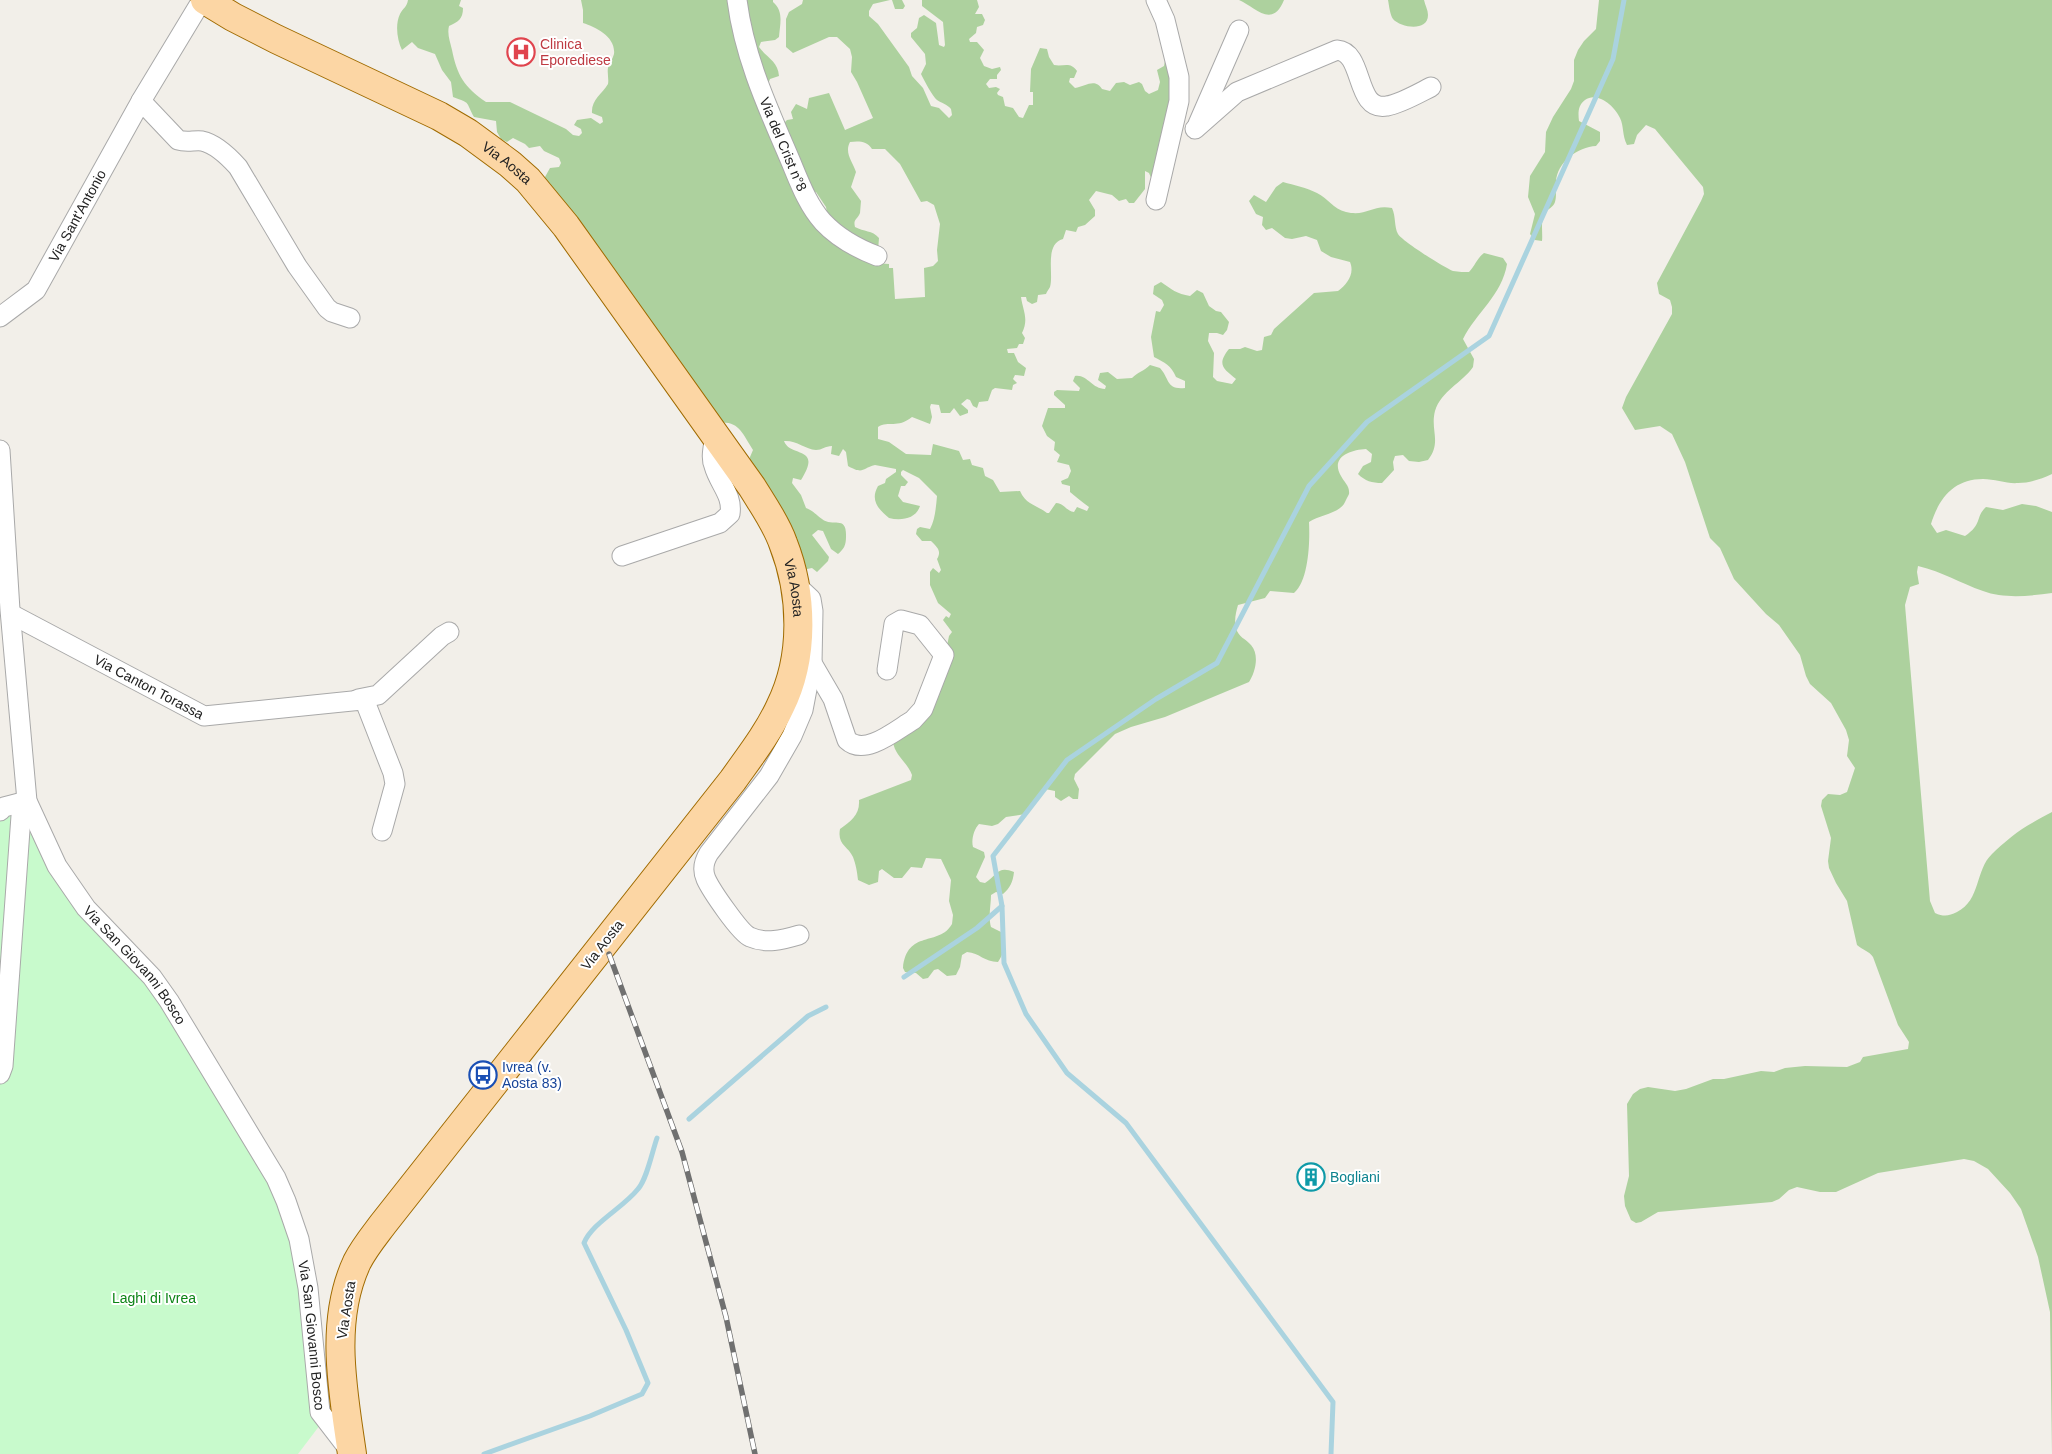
<svg xmlns="http://www.w3.org/2000/svg" width="2052" height="1454" viewBox="0 0 2052 1454" font-family="Helvetica,sans-serif">
	<style>
		.forest { fill: #add19e }
		.park { fill: #c8facc }
		.lines { fill: none; stroke-linecap: round; stroke-linejoin: round }
		.stream { stroke: #aad3df; stroke-width: 5 }
		.minor-casing { stroke: #a9a9a9; stroke-width: 21 }
		.primary-casing { stroke: #a06b00; stroke-width: 30 }
		.minor { stroke: #fff; stroke-width: 19 }
		.primary { stroke: #fcd6a4; stroke-width: 28 }
		.rail-casing { stroke: #707070; stroke-width: 5.5 }
		.rail { stroke: #fff; stroke-width: 4; stroke-dasharray: 11; stroke-linecap: butt }
		.labels { text-anchor: middle; stroke-width: 4; stroke-linejoin: round; paint-order: stroke }
		.health-label { font-size: 14px; fill: #be3a42; stroke: #fff; text-anchor: start }
		.street-label { font-size: 14px; fill: #222; stroke: #fff }
		.transit-label { font-size: 14px; fill: #164399; stroke: #fff; text-anchor: start }
		.culture-label { font-size: 14px; fill: #0d838f; stroke: #fff; text-anchor: start }
		.park-label { font-size: 14px; fill: #0c8416; stroke: #fff }
	</style>
	<rect width="100%" height="100%" fill="#f2efe9"/>
	<g class="forest">
		<path d="M 408,0 L 461,0 L 459,6 L 463,8 C 463,19 458,22 449,26 C 447,34 450,41 452,50 C 457,75 464,87 486,102 L 510,102 L 566,129 L 573,135 L 579,136 L 582,133 L 581,129 L 574,125 L 577,120 L 591,118 L 600,124 L 603,122 L 602,117 L 592,113 C 591,100 602,94 608,84 C 609,79 607,73 608,68 C 609,63 613,59 614,54 C 616,37 596,27 583,23 L 583,10 L 581,0 L 731,0 L 802,203 L 874,263 L 889,264 L 889,268 L 893,268 L 895,299 L 925,297 L 924,268 L 933,266 L 938,261 L 937,250 L 940,224 L 934,205 L 927,201 L 921,202 L 900,164 L 885,149 L 872,149 C 867,141 859,141 850,142 C 844,153 853,162 856,172 L 851,187 L 861,201 L 860,213 C 857,220 853,219 855,227 C 864,232 872,230 879,238 L 878,251 L 865,248 L 827,213 L 826,207 L 816,192 L 808,191 L 760,78 L 742,0 L 773,0 L 773,2 C 784,11 780,24 779,37 L 775,40 L 761,42 L 759,47 C 767,58 778,61 779,76 L 770,79 L 768,84 L 773,100 L 779,107 L 784,123 L 787,120 L 793,119 L 791,112 L 796,104 L 807,109 L 809,98 L 829,93 L 845,130 L 873,118 L 857,82 L 851,72 L 852,57 L 850,49 L 837,37 L 829,37 L 793,53 L 786,47 L 786,19 L 789,12 L 802,4 L 803,0 L 890,0 L 873,4 L 869,11 L 869,16 L 878,24 L 909,67 L 912,76 L 923,88 L 931,106 L 939,108 L 949,118 L 952,115 L 951,109 C 947,104 941,103 937,100 C 932,96 924,80 921,74 L 926,64 L 925,54 L 911,37 L 911,33 L 917,28 L 919,18 L 924,15 L 936,23 L 939,45 L 944,47 L 945,45 L 943,22 L 922,6 L 922,0 L 977,0 L 979,7 L 975,14 L 982,14 L 985,20 L 983,25 L 977,27 L 976,33 L 969,39 L 970,42 L 977,42 L 984,50 L 980,58 L 984,66 L 992,69 L 1000,67 L 1001,70 L 997,75 L 997,79 L 990,79 L 986,84 L 989,88 L 996,87 L 1000,89 L 997,93 L 998,95 L 1003,97 L 1005,106 L 1013,108 L 1019,117 L 1023,118 L 1029,105 L 1033,105 L 1033,92 L 1030,92 L 1031,69 L 1040,48 L 1047,49 L 1049,57 L 1054,65 C 1064,67 1070,61 1077,71 L 1074,78 L 1070,78 L 1069,82 L 1075,88 C 1086,86 1095,78 1102,89 L 1110,91 L 1116,83 L 1124,82 L 1130,85 L 1139,82 L 1142,84 L 1145,91 L 1149,94 L 1158,90 L 1160,82 L 1157,70 L 1164,66 L 1166,56 L 1178,77 L 1152,180 L 1149,173 L 1145,171 L 1145,189 L 1134,203 L 1129,203 L 1126,199 L 1119,201 L 1112,195 L 1096,191 L 1089,200 L 1095,210 L 1095,216 L 1085,225 L 1078,227 L 1076,232 L 1066,230 L 1063,239 C 1044,244 1054,274 1050,287 C 1049,289 1047,291 1046,294 L 1038,295 L 1037,302 L 1032,304 L 1027,301 L 1026,297 L 1021,297 C 1023,311 1029,319 1022,333 L 1025,338 L 1023,344 L 1019,344 L 1017,348 L 1007,349 L 1008,353 L 1014,353 L 1018,362 L 1026,368 L 1024,376 L 1015,375 L 1013,379 L 1017,383 L 1013,385 L 1012,390 L 995,388 L 992,390 L 988,401 L 979,402 L 977,408 L 973,406 L 970,400 L 967,399 L 961,404 L 968,410 L 968,413 L 960,416 L 954,408 L 950,413 L 941,413 L 939,405 L 931,404 L 930,407 L 932,417 L 930,424 L 912,417 C 897,429 889,420 878,427 L 878,439 L 889,442 L 906,454 L 931,455 L 933,444 L 959,451 L 963,460 L 970,459 L 972,465 L 983,468 L 985,476 L 993,480 L 1000,492 L 1020,491 C 1026,505 1037,505 1047,513 L 1049,513 L 1056,503 C 1064,503 1066,511 1074,512 L 1077,507 L 1087,511 L 1089,507 C 1082,502 1076,497 1070,492 L 1070,486 L 1062,484 L 1061,481 L 1068,478 L 1071,471 L 1069,465 L 1057,462 L 1060,455 L 1054,450 L 1055,442 L 1047,436 L 1042,426 L 1048,408 L 1065,408 L 1065,405 L 1054,395 L 1054,392 L 1057,390 L 1079,391 L 1080,388 L 1073,381 L 1075,376 C 1087,374 1092,389 1105,389 L 1106,386 L 1098,380 L 1100,373 L 1108,372 L 1117,379 L 1132,378 C 1138,372 1144,371 1150,365 L 1160,368 C 1170,379 1166,390 1185,388 L 1185,381 L 1176,377 C 1171,365 1165,363 1154,357 L 1151,337 L 1156,311 L 1160,312 L 1164,305 L 1162,300 L 1153,294 L 1154,286 L 1161,282 C 1171,289 1177,294 1190,296 L 1197,290 L 1203,293 L 1209,306 L 1216,311 L 1221,312 L 1229,322 L 1227,330 L 1223,335 L 1217,333 L 1209,333 L 1208,341 L 1214,353 L 1213,377 L 1217,381 L 1232,384 L 1236,379 C 1224,369 1216,365 1229,349 L 1240,349 L 1245,347 L 1257,351 L 1262,350 L 1264,337 L 1271,335 L 1274,329 L 1314,293 L 1338,291 C 1347,284 1355,274 1350,262 L 1331,257 L 1321,251 L 1317,240 L 1306,236 L 1292,239 L 1285,238 L 1272,228 L 1266,230 L 1262,225 L 1263,217 L 1256,214 L 1249,201 L 1254,195 L 1266,202 L 1276,187 L 1283,182 C 1294,185 1307,188 1317,193 C 1328,198 1333,209 1346,212 C 1367,217 1372,204 1392,208 C 1396,216 1394,227 1398,234 C 1402,241 1445,268 1453,271 C 1459,272 1464,272 1469,272 C 1475,266 1477,258 1484,253 L 1503,258 L 1507,264 C 1502,295 1476,313 1463,339 L 1474,359 L 1473,367 C 1462,383 1441,391 1435,411 C 1430,430 1442,442 1428,460 L 1419,462 L 1409,461 L 1403,455 L 1395,456 L 1393,462 L 1394,470 L 1382,483 C 1372,483 1365,481 1358,474 L 1363,466 L 1371,462 L 1372,454 L 1366,449 C 1350,450 1330,457 1341,476 C 1344,482 1350,486 1349,494 C 1348,496 1345,502 1344,504 C 1337,514 1319,515 1309,522 C 1310,541 1309,580 1294,593 L 1270,591 L 1265,598 L 1238,605 C 1236,612 1234,620 1236,628 C 1238,637 1246,639 1251,645 C 1260,655 1255,673 1249,682 L 1165,717 L 1131,727 L 1115,734 L 1075,774 L 1074,779 L 1079,789 L 1078,799 L 1073,799 L 1069,796 L 1061,801 L 1055,797 L 1055,791 L 1045,789 L 1037,796 L 1026,814 L 1006,817 L 998,824 L 992,826 L 979,824 C 974,829 971,840 973,847 L 984,852 L 985,857 L 976,877 L 980,882 L 985,883 C 997,875 998,865 1014,872 C 1013,882 1010,888 1003,894 L 996,892 L 991,895 C 991,905 988,917 991,927 L 1003,933 C 1005,943 1004,954 998,962 C 984,962 980,953 967,952 L 962,955 L 960,967 L 956,975 L 947,976 L 938,969 L 934,970 L 928,978 L 923,979 L 916,973 L 905,972 L 903,968 C 907,929 939,947 952,924 L 953,915 L 949,901 L 951,880 L 941,859 L 926,858 L 922,868 L 911,867 L 902,878 L 894,878 L 882,869 L 879,871 L 878,882 L 869,885 L 858,880 C 857,871 856,865 853,857 C 848,846 837,845 840,829 C 851,821 860,815 859,800 L 911,780 L 912,775 C 908,763 895,756 893,742 L 904,731 L 947,646 L 949,636 L 952,632 L 943,620 L 946,616 L 949,618 L 951,614 L 938,603 L 930,585 L 930,572 L 933,568 L 939,573 L 941,570 L 937,559 C 942,551 937,547 931,541 L 922,541 L 916,534 L 917,529 L 920,527 L 930,529 C 935,520 936,507 937,496 L 919,478 L 903,470 L 901,472 L 901,475 L 908,482 L 905,486 L 901,486 L 898,496 L 903,502 L 920,506 C 916,519 901,521 889,518 C 878,509 870,500 878,486 L 885,483 L 886,479 L 896,472 L 896,469 L 875,465 C 862,468 864,475 848,466 L 846,452 L 843,449 L 839,456 L 831,454 L 832,446 C 825,446 822,450 816,450 C 805,449 796,440 784,441 C 790,458 823,445 801,480 L 793,478 L 792,483 L 801,495 L 806,508 C 814,511 816,515 822,519 C 833,528 847,514 846,537 C 846,545 844,549 838,554 L 831,549 L 823,531 L 818,530 L 812,535 L 829,557 L 828,561 L 817,572 L 812,568 L 807,569 L 804,583 L 750,465 L 750,457 L 753,450 C 742,433 739,420 717,423 L 542,177 L 545,177 L 550,168 L 559,167 L 561,163 L 559,158 L 544,151 L 540,146 L 529,148 L 525,144 L 513,138 L 507,142 L 501,139 L 497,132 L 496,121 L 474,117 C 465,101 472,104 453,97 L 451,82 L 442,70 L 435,54 L 418,48 L 412,42 L 402,50 C 397,40 395,24 400,14 C 403,8 407,7 408,0 Z"/>
		<path d="M 892,0 L 902,0 L 905,6 L 903,9 L 895,9 Z"/>
		<path d="M 1239,0 L 1284,0 C 1272,30 1254,6 1239,0 Z"/>
		<path d="M 1388,0 L 1424,0 C 1425,5 1428,10 1428,15 C 1428,32 1401,28 1393,19 C 1390,15 1389,5 1388,0 Z"/>
		<path d="M 1599,0 L 2052,0 L 2052,474 C 2041,479 2030,483 2018,483 C 2007,484 1995,479 1983,479 C 1954,479 1939,498 1931,524 L 1937,533 L 1946,530 L 1965,536 C 1983,524 1975,517 1986,507 L 2003,510 L 2022,504 L 2036,506 L 2052,512 L 2052,593 C 2030,596 2004,599 1983,591 C 1960,583 1943,572 1918,566 L 1917,572 L 1919,584 L 1910,587 L 1905,605 L 1930,901 L 1935,913 C 1944,917 1949,916 1957,912 C 1981,900 1975,870 1992,854 C 2002,844 2020,829 2032,823 C 2038,819 2045,816 2052,812 L 2052,1454 L 2050,1312 L 2038,1257 L 2021,1209 L 2010,1193 L 1988,1169 L 1974,1161 L 1964,1159 L 1878,1173 L 1836,1192 L 1820,1192 L 1797,1187 L 1789,1190 L 1779,1199 L 1772,1202 L 1658,1212 L 1641,1222 L 1636,1223 L 1631,1220 L 1625,1206 L 1624,1196 L 1629,1176 L 1627,1104 L 1633,1094 L 1640,1089 L 1648,1087 L 1675,1091 L 1686,1089 L 1713,1079 L 1724,1079 L 1761,1071 L 1774,1072 L 1785,1068 L 1805,1066 L 1847,1067 L 1860,1062 L 1863,1057 L 1908,1049 L 1909,1042 L 1898,1025 L 1873,957 C 1869,951 1863,950 1857,945 L 1847,901 L 1836,883 L 1829,868 L 1828,861 L 1831,838 L 1821,806 L 1822,800 L 1828,794 L 1840,795 L 1847,792 L 1855,768 L 1847,756 L 1849,740 L 1846,730 L 1831,703 L 1810,684 L 1806,676 L 1800,655 L 1779,625 L 1766,614 L 1734,579 L 1720,548 L 1710,538 L 1685,462 L 1672,434 L 1660,426 L 1635,430 L 1622,408 L 1626,397 L 1672,314 L 1672,307 L 1670,300 L 1659,294 L 1657,283 L 1701,201 L 1704,194 L 1703,187 L 1655,129 L 1646,125 L 1637,135 L 1634,144 L 1627,145 C 1622,135 1624,126 1620,118 C 1615,107 1598,91 1585,100 C 1578,105 1578,113 1579,121 L 1600,132 L 1600,141 L 1596,146 C 1578,147 1557,162 1556,182 C 1555,189 1557,195 1555,202 C 1553,208 1548,208 1545,213 C 1540,220 1543,233 1542,241 L 1535,240 L 1530,234 L 1535,214 L 1528,197 L 1530,176 L 1545,152 L 1546,132 L 1553,117 L 1571,89 L 1574,81 L 1574,60 L 1578,50 L 1584,41 L 1596,29 Z"/>
	</g>
	<path class="park" d="M 0,804 L 51,842 L 288,1186 L 320,1425 L 298,1454 L 0,1454 Z"/>
	<g class="lines">
		<g class="stream">
			<path d="M 904,977 L 977,928 L 1002,906"/>
			<path d="M 689,1119 L 808,1016 L 826,1007"/>
			<path d="M 484,1454 L 590,1416 L 642,1394 L 648,1383 L 626,1330 L 584,1243 C 592,1223 623,1208 638,1189 C 647,1179 652,1152 657,1138"/>
			<path d="M 1331,1454 L 1333,1402 L 1126,1123 L 1067,1073 L 1026,1014 L 1004,963 L 1002,906 L 993,856 L 1067,760 L 1156,699 L 1217,663 L 1309,486 L 1367,422 L 1489,336 L 1613,59 L 1624,0"/>
		</g>
		<g class="minor-casing">
			<g id="minor">
				<path id="s1" d="M 737,0 C 744,55 766,104 788,155 C 798,178 806,203 823,222 C 838,238 856,248 877,256"/>
				<path d="M 141,101 L 178,140 C 187,143 194,140 202,141 C 216,144 229,157 238,167 L 297,266 L 327,308 L 332,312 L 350,318"/>
				<path d="M 1198,124 L 1239,30"/>
				<path d="M 1195,129 L 1237,92 L 1337,50 C 1365,52 1354,112 1387,106 C 1400,104 1419,93 1431,87"/>
				<path d="M 1156,200 L 1179,101 L 1179,77 L 1165,20 L 1156,0"/>
				<path id="s2" d="M 0,317 L 36,290 L 141,101 L 202,0"/>
				<path id="s3" d="M 0,450 L 10,610 L 27,801 L 57,866 L 86,908 L 152,977 L 169,1001 L 276,1178 L 286,1201 L 299,1239 L 308,1288 L 320,1412 L 350,1451"/>
				<path d="M 622,556 L 720,523 L 730,514 C 733,495 719,484 714,466 C 710,457 714,445 715,435"/>
				<path d="M 794,583 L 811,599 L 813,611 L 812,663 L 803,710 L 792,736 L 769,776 L 709,853 C 704,861 702,870 706,879 C 711,890 740,933 750,937 C 766,944 782,940 799,935"/>
				<path id="s4" d="M 11,614 L 204,716 L 362,700 L 366,704 L 393,773 L 395,784 L 382,831"/>
				<path d="M 812,663 L 833,699 L 847,740 C 865,757 896,730 913,720 L 923,709 L 944,655 L 920,625 L 901,620 L 894,624 L 887,670"/>
				<path d="M 358,699 L 378,695 L 442,636 L 449,632"/>
				<path d="M 0,811 L 4,807 L 27,801"/>
				<path d="M 0,1074 L 3,1066 L 22,802"/>
			</g>
		</g>
		<g class="primary-casing">
			<g id="primary">
				<path id="s5" d="M 205,0 L 233,17 L 276,39 L 439,116 L 468,133 L 510,164 L 528,180 L 566,226 L 752,487 C 763,505 776,523 783,543 C 803,594 805,657 780,707 C 768,733 750,756 733,780 L 383,1224 C 374,1236 364,1248 357,1262 C 329,1322 343,1391 352,1454"/>
			</g>
		</g>
		<use href="#minor" class="minor"/>
		<use href="#primary" class="primary"/>
		<g class="rail-casing">
			<path id="rail" d="M 609,954 L 682,1152 L 726,1317 L 755,1454"/>
		</g>
		<use href="#rail" class="rail"/>
	</g>
	<defs>
		<g id="hospital-ring" transform="scale(1.4375)"><circle r="9.5" fill="#fff" stroke="#e0444e" stroke-width="1.5"/><path d="M-5-5h3v3.5h4V-5h3V5h-3V1.5h-4V5h-3Z" fill="#e0444e"/></g>
		<g id="bus-ring" transform="scale(1.4375)"><circle r="9.5" fill="#fff" stroke="#1a4fb4" stroke-width="1.5"/><path d="M-5-6H5V4H4V6H2V4H-2V6H-4V4H-5ZM-3.5-4V0h7V-4ZM-3.5 1.2v1.5H-2V1.2ZM2 1.2v1.5H3.5V1.2Z" fill="#1a4fb4"/></g>
		<g id="building-ring" transform="scale(1.4375)"><circle r="9.5" fill="#fff" stroke="#0f9aa8" stroke-width="1.5"/><path d="M-4-6H4V6H1V3H-1V6H-4ZM-2.5-4.3h1.7v1.8h-1.7ZM.8-4.3h1.7v1.8H.8ZM-2.5-1h1.7V.8h-1.7ZM.8-1h1.7V.8H.8Z" fill="#0f9aa8"/></g>
	</defs>
	<g fill-rule="evenodd">
		<use href="#hospital-ring" x="521" y="52"/>
		<use href="#bus-ring" x="483" y="1075"/>
		<use href="#building-ring" x="1311" y="1177"/>
	</g>
	<g class="labels">
		<g class="health-label">
			<text x="540" y="49">Clinica<tspan x="540" dy="16">Eporediese</tspan></text>
		</g>
		<g class="street-label">
			<text dy="5" stroke="none"><textPath href="#s1" startOffset="152">Via del Crist n°8</textPath></text>
			<text dy="5" stroke="none"><textPath href="#s5" startOffset="344">Via Aosta</textPath></text>
			<text dy="5" stroke="none"><textPath href="#s2" startOffset="130">Via Sant'Antonio</textPath></text>
			<text dy="5" stroke="none"><textPath href="#s5" startOffset="862">Via Aosta</textPath></text>
			<text dy="5" stroke="none"><textPath href="#s4" startOffset="156">Via Canton Torassa</textPath></text>
			<text transform="translate(602 945) rotate(-52)" y="5">Via Aosta</text>
			<text dy="5" stroke="none"><textPath href="#s3" startOffset="550">Via San Giovanni Bosco</textPath></text>
			<text transform="translate(346 1310) rotate(-81)" y="5">Via Aosta</text>
			<text dy="5" stroke="none"><textPath href="#s3" startOffset="969">Via San Giovanni Bosco</textPath></text>
		</g>
		<g class="transit-label">
			<text x="502" y="1072">Ivrea (v.<tspan x="502" dy="16">Aosta 83)</tspan></text>
		</g>
		<g class="culture-label">
			<text x="1330" y="1182">Bogliani</text>
		</g>
		<g class="park-label">
			<text x="154" y="1303">Laghi di Ivrea</text>
		</g>
	</g>
</svg>
